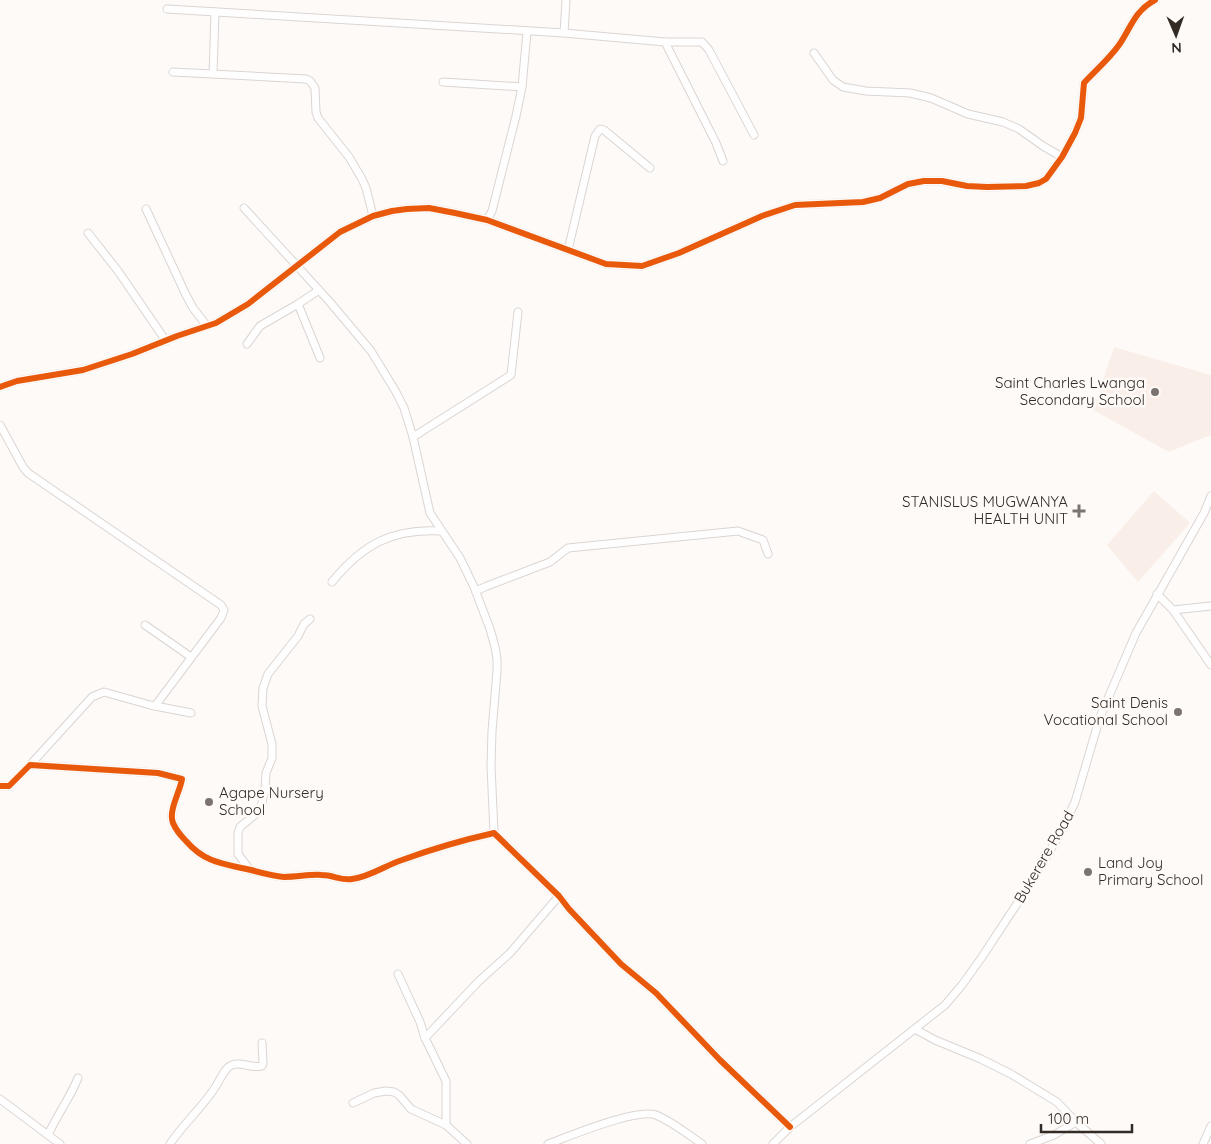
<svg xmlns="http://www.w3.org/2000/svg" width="1211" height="1144" viewBox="0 0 1211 1144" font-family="Quicksand,sans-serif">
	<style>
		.built { fill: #faefe8 }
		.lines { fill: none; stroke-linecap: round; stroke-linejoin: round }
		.minor-casing { stroke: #dbd5d2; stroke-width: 9 }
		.minor { stroke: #fffefe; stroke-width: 7 }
		.cycleway-casing { stroke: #fefaf7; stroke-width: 9 }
		.cycleway { stroke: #e8590c; stroke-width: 6 }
		.poi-dot { fill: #7a7370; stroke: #fefaf7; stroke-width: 2 }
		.labels { text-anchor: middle; stroke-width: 5; stroke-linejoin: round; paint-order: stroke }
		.poi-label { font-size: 15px; fill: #332b26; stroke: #fefaf7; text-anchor: end }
		.street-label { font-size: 15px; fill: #332b26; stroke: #fefaf7 }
	</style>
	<rect width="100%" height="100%" fill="#fdfaf8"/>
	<g class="built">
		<path d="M 1114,347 L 1211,375 L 1211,435 L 1169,452 L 1093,410 Z"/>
		<path d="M 1154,491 L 1190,523 L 1138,582 L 1107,545 Z"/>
	</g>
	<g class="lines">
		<g class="minor-casing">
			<g id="minor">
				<path d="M 167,9 L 564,33 L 665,42 L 702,42 L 709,50 L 754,135"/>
				<path d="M 564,33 L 566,0"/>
				<path d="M 665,42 L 716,143 L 723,161"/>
				<path d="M 814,53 L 833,80 L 843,87 L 866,91 L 910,93 L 931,98 L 968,114 L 1003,122 L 1019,129 L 1043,146 L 1062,157"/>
				<path d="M 173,72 L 306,79 L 310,81 L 315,88 L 316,112 L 318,118 L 349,157 L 362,179 L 366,188 L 373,216"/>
				<path d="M 213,74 L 215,12"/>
				<path d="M 443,82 L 522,87"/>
				<path d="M 244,208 L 329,301 L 371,351 L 396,392 L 404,408 L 413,437 L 430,513 L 460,558 L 474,587 L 490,629 L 495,647 L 497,659 L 497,671 L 492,731 L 491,766 L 494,833"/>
				<path d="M 146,209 L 186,295 L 193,308 L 207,326"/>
				<path d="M 487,220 L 492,211 L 516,116 L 522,87 L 527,32"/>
				<path d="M 88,233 L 118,271 L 166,341"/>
				<path d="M 568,250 L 595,136 L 600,129 L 604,130 L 650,168"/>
				<path d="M 319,290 L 298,304 L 320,358"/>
				<path d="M 247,344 L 260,326 L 298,304"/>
				<path d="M 0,387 L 17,381 L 83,370 L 132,354 L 177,336 L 216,323 L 248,304 L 340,232 L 373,216 L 392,211 L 407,209 L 429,208 L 455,213 L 487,220 L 606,264 L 642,266 L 679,253 L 762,216 L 795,205 L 863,202 L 880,198 L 908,184 L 924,181 L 942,181 L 967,186 L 987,187 L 1026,186 L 1039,183 L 1046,179 L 1062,157 L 1075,133 L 1081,118 L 1084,83 C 1096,70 1109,59 1119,45 C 1131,28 1134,11 1155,0"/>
				<path d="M 0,425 L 23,467 L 28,473 L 221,605 L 224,610 L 221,618 L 155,706"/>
				<path d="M 413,437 L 511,375 L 518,312"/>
				<path d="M 332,582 C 362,545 392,528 441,531"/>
				<path d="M 476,592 L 478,590 L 487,586 L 550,562 L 568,548 L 738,531 L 763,540 L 768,554"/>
				<path d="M 1157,594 L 1173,610 L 1211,665"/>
				<path d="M 1173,610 L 1211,606"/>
				<path d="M 145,625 L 191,657"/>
				<path d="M 30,765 L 92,697 L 104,692 L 150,705 L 191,713"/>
				<path d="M 0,786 L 9,786 L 30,765 L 158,773 L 182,779 C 180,792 168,811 173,823 C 176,830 181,836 186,841 C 205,863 224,864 251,870 C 262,873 273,876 284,877 C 298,877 310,874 322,875 C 333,875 342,881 352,879 C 370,877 386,865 402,860 C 432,849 463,840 494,833 L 559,896 L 569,909 L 621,964 L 656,993 L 720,1060 L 790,1127"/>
				<path d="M 250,870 L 238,854 L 238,833 L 240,827 L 257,813 L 261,807 L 265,789 L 266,773 L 272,758 L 272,744 L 262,706 L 263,688 L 268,674 L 298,636 L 304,624 L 310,619"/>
				<path d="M 398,974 L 420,1022 L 425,1038 L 446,1081 L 446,1125"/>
				<path d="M 915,1029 L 935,1040 L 981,1059 L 1011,1074 L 1057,1102 L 1076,1122 L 1101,1144"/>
				<path d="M 425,1038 L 479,981 L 510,953 L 559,896"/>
				<path d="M 0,1099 L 60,1144"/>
				<path d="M 353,1103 L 374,1093 L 386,1091 L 394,1092 L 399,1095 L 411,1109 L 446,1125 L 467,1144"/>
				<path d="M 48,1135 C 57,1115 70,1098 78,1078"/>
				<path d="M 170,1144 C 184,1123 203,1107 216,1086 C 220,1080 225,1067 232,1065 C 241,1061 252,1069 262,1066 L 263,1063 L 262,1043"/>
				<path d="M 548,1144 C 570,1136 636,1108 656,1115 C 673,1122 687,1134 702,1144"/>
				<path d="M 773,1144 L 790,1127 L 945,1005 L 962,985 L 982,957 L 1030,884 L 1061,832 L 1075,802 L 1100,717 L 1136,633 L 1204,513 L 1211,496"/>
				<path d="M 1030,1144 L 1054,1135 L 1076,1122"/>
				<path d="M 1203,1144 L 1211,1126"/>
			</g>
		</g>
		<use href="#minor" class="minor"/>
		<g class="cycleway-casing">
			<g id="cycleway">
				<path d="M 0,387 L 17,381 L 83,370 L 132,354 L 177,336 L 216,323 L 248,304 L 340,232 L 373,216 L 392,211 L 407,209 L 429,208 L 455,213 L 487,220 L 606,264 L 642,266 L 679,253 L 762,216 L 795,205 L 863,202 L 880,198 L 908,184 L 924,181 L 942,181 L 967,186 L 987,187 L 1026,186 L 1039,183 L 1046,179 L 1062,157 L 1075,133 L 1081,118 L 1084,83 C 1096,70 1109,59 1119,45 C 1131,28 1134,11 1155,0"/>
				<path d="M 0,786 L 9,786 L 30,765 L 158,773 L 182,779 C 180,792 168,811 173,823 C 176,830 181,836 186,841 C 205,863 224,864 251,870 C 262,873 273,876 284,877 C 298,877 310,874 322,875 C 333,875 342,881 352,879 C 370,877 386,865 402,860 C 432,849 463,840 494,833 L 559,896 L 569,909 L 621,964 L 656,993 L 720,1060 L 790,1127"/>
			</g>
		</g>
		<use href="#cycleway" class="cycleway"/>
	</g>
	<g class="poi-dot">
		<circle cx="1155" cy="392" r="5"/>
		<path d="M1076.5 503.5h5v5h5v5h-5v5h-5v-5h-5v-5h5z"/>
		<circle cx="1178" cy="712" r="5"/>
		<circle cx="209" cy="802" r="5"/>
		<circle cx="1088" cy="872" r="5"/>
	</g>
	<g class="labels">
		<g class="poi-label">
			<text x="1145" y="388">Saint Charles Lwanga<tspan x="1145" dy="17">Secondary School</tspan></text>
			<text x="1068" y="507">STANISLUS MUGWANYA<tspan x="1068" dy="17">HEALTH UNIT</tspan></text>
			<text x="1168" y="708">Saint Denis<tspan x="1168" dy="17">Vocational School</tspan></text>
			<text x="219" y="798" text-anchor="start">Agape Nursery<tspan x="219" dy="17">School</tspan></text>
			<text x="1098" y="868" text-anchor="start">Land Joy<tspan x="1098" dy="17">Primary School</tspan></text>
		</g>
		<g class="street-label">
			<text transform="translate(1044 857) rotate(-60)" y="5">Bukerere Road</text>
		</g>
	</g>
	<g transform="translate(1176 35) rotate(178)" stroke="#fefaf7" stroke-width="4" paint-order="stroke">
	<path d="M0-4L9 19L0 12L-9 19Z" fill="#332b26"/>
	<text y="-8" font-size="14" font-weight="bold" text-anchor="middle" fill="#332b26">N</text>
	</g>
	<path d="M1041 1124v8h91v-8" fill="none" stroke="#332b26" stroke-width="2.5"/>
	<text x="1048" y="1124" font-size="15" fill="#332b26" stroke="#fefaf7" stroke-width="4" paint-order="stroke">100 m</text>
</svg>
